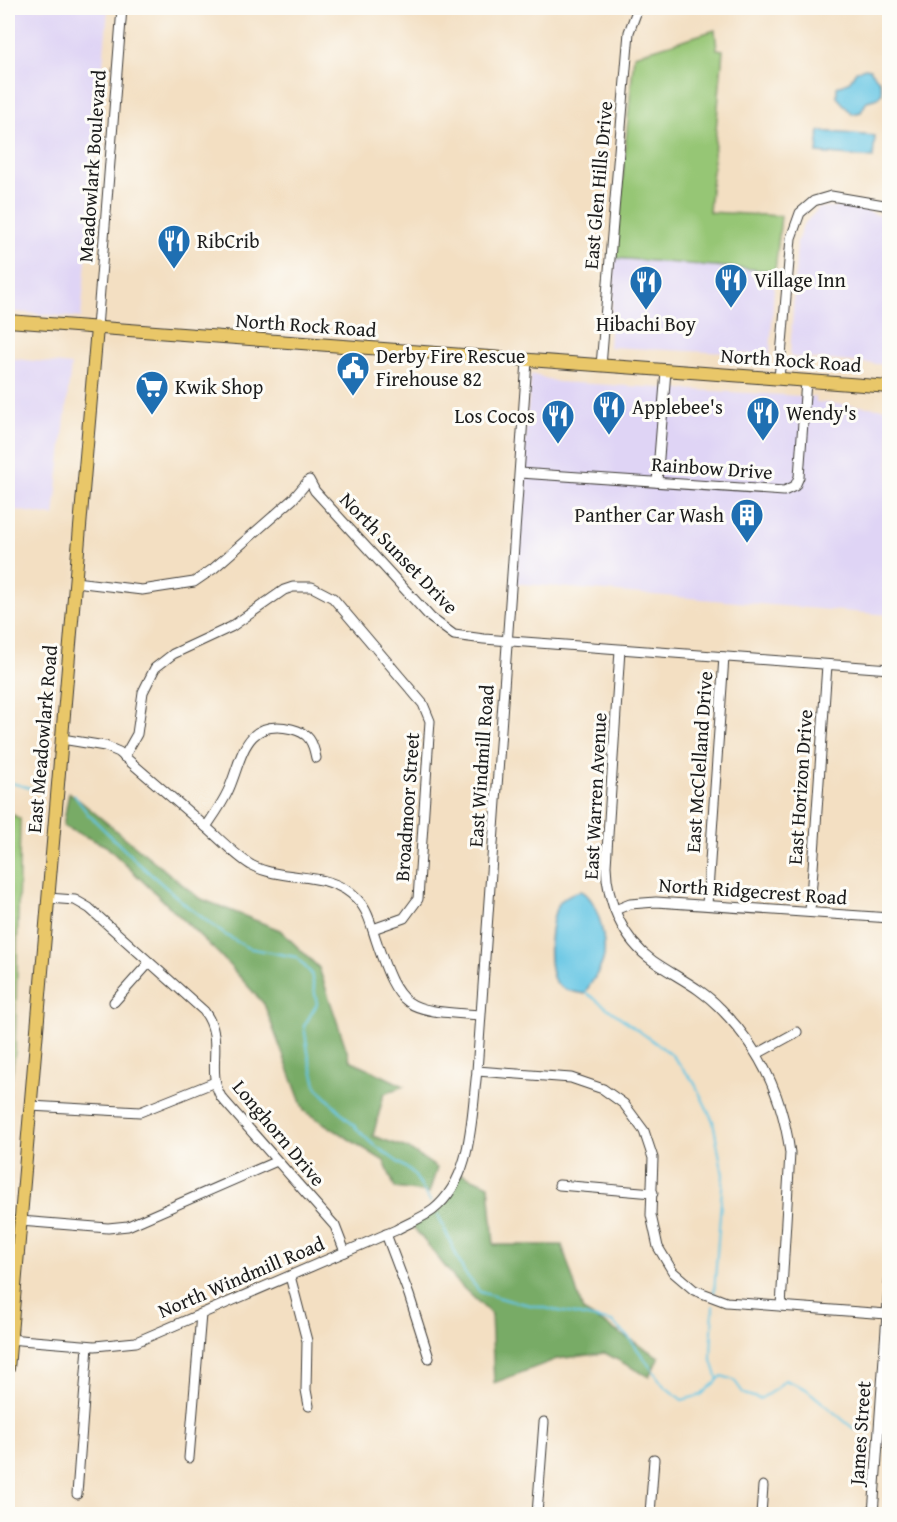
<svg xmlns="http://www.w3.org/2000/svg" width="897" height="1522" viewBox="0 0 897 1522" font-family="'Gentium Book Plus',serif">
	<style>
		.built { fill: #dfd4f5 }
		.green { fill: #96c675; stroke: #597148; stroke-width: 1.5 }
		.forest { fill: #78ab66; stroke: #4a6441; stroke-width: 1.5 }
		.water { fill: #66c6e4; stroke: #417180; stroke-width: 1.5 }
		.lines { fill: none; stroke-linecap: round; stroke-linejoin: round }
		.stream { stroke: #66c6e4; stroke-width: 2 }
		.minor-casing { stroke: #3c3935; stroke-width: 11 }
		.major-casing { stroke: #3c3935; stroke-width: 14 }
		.minor { stroke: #fff; stroke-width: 9 }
		.major { stroke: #e9c769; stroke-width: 12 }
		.labels { text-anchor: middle; stroke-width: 6; stroke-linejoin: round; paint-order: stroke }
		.street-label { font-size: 20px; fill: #1c1c1c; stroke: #fdfcf7 }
		.poi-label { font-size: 20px; fill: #1c1c1c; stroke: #fdfcf7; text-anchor: start }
	</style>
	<rect width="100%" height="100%" fill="#fdfcf7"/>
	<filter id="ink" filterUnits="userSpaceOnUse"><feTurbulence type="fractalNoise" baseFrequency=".0167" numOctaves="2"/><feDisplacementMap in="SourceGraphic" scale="12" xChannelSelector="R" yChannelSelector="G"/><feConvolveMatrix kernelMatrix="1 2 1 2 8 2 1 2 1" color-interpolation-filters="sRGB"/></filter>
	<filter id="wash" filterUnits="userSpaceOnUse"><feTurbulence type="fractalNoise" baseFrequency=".008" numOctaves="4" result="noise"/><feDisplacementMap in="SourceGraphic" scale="24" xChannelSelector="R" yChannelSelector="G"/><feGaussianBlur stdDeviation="1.35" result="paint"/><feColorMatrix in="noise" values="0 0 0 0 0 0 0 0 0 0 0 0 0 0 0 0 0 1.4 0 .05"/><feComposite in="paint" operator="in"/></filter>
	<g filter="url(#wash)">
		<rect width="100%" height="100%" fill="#f3dfc2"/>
		<g class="built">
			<path d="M 8,8 L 108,8 L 81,318 L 8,311 Z"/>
			<path d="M 853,206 L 889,219 L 889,365 L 790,357 L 797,242 L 803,225 L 819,208 Z"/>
			<path d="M 615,258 L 775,271 L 770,355 L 609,347 Z"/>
			<path d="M 8,358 L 71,365 L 54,516 L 8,509 Z"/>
			<path d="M 531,374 L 558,382 L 816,397 L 816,402 L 889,409 L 889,615 L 512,583 Z"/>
		</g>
		<g class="green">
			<path d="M 715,30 L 717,49 L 723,50 L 709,212 L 781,216 L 775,271 L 615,258 L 634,55 Z"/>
			<path d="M 8,812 L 20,819 L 15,1050 L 8,1106 Z"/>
		</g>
		<g class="forest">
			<path d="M 69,792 L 199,898 L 280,930 L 319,968 L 350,1060 L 404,1086 L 384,1094 L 373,1136 L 407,1148 L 437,1168 L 429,1193 L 395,1188 L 384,1161 L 304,1111 L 264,1004 L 220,955 L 106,846 L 63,826 Z"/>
			<path d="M 460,1173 L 489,1185 L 494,1245 L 562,1245 L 583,1311 L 659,1357 L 649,1377 L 605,1353 L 557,1359 L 494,1383 L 491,1314 L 459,1284 L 410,1223 L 430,1212 Z"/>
		</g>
		<g class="water">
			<path d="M 865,68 L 870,69 L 880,82 L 882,92 L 878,98 L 867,101 L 861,112 L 852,114 L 837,97 L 837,87 L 850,81 L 856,71 Z"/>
			<path d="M 819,131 L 875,136 L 873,158 L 817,153 Z"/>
			<path d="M 581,891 C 598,898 608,944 603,960 C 600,972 590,984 584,994 C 575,992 564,991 557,984 C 545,972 549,914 560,902 C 566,895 573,893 581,891 Z"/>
		</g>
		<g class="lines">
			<g class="stream">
				<path d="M 8,782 L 41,791"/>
				<path d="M 74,795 L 88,814 L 137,862 L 187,906 L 224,934 L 248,948 L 296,957 L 311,973 L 317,1004 L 304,1026 L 309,1058 L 317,1088 L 370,1142 L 413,1173 L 431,1202"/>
				<path d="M 585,992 L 671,1054 L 694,1082 L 713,1121 L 723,1175 L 714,1293"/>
				<path d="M 438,1215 L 464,1272 L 480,1292 L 511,1301 L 612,1322 L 627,1335 L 664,1386 L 682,1400 L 701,1395 L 722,1376 L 734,1380 L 744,1394 L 760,1399 L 776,1389 L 785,1380 L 806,1389 L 854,1429 L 866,1431"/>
				<path d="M 713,1306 L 711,1357 L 718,1380"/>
			</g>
		</g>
	</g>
	<g filter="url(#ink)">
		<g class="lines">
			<g class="minor-casing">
				<g id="minor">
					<path d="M 97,328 L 122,8"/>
					<path d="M 601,366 L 629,32 L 638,8"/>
					<path d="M 779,379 L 791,238 L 800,213 L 814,201 L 831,196 L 890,206"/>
					<path d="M 520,473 L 784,491 L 795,486 L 799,477 L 806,381"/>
					<path d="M 657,482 L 666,371"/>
					<path d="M 75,582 L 142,590 L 194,582 L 213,569 L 293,499 L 309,480 L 315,491 L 431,618 L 454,635 L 484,639 L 890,669"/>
					<path d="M 620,650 L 606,866 C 607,902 623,940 653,961 C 676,977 700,987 720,1008 C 760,1048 783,1097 790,1153 L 781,1306"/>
					<path d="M 62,739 L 105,746 L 119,752 C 148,777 177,802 206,827 C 220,839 235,855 251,865 C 285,883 329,869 357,899 C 368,910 371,925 376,940 C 400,1012 406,1010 480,1015"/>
					<path d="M 124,757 L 137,734 L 143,692 L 155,668 L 173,654 L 231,627 L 284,590 L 293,587 L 312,587 L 333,598 L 423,704 L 430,721 L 418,899 L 404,918 L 373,929"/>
					<path d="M 206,827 C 214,815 222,804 228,791 C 242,761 243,717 292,729 C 309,733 313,742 316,758"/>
					<path d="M 48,898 L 75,900 L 89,908 L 204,1011 C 226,1040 205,1068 221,1097 L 335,1226 L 345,1252"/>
					<path d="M 707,905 L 724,657"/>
					<path d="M 615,910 L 630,904 L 656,902 L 890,918"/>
					<path d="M 810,912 L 827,665"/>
					<path d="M 114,1002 L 149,963"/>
					<path d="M 757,1054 L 797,1032"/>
					<path d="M 477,1071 L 571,1078 L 603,1089 L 624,1104 L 644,1131 L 653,1158 L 651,1215 L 658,1247 L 673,1272 L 694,1290 L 726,1302 L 887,1314"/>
					<path d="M 30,1106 L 140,1112 L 215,1082"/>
					<path d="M 559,1185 L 653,1193"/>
					<path d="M 20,1221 L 108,1228 L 128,1226 L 277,1161"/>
					<path d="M 386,1234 L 409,1295 L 429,1358"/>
					<path d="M 290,1276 L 307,1341 L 306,1390 L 309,1406"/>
					<path d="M 8,1339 L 95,1346 L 136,1342 L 396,1230 C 408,1223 422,1218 433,1210 C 473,1178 471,1118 477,1071 L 527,361"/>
					<path d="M 189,1458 L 201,1314"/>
					<path d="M 77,1494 L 88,1346"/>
					<path d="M 537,1514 L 544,1422"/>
					<path d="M 650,1514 L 654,1459"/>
					<path d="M 761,1514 L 763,1486"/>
					<path d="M 873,1514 L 890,1272"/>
				</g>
			</g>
			<g class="major-casing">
				<g id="major">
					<path d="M 8,321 L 890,387"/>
					<path d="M 8,1369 L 97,328"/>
				</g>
			</g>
			<use href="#minor" class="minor"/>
			<use href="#major" class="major"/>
		</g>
	</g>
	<defs>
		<g id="restaurant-pin" transform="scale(1.725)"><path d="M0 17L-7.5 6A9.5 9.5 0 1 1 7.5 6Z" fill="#1f6fb2" stroke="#fdfcf7"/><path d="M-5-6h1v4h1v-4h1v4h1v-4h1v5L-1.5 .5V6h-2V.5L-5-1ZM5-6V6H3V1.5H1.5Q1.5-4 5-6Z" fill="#fff"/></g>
		<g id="civic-pin" transform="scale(1.725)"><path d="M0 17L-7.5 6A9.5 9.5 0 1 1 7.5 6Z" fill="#1f6fb2" stroke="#fdfcf7"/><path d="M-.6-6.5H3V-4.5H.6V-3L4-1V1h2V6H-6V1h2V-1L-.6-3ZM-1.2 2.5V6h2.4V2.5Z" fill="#fff"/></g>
		<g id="supermarket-pin" transform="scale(1.725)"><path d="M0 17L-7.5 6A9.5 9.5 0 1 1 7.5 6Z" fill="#1f6fb2" stroke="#fdfcf7"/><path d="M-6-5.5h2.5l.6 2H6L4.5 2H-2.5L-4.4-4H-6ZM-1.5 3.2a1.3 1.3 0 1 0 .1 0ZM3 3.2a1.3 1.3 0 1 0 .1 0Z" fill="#fff"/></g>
		<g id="building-pin" transform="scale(1.725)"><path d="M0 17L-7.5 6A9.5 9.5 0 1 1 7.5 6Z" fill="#1f6fb2" stroke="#fdfcf7"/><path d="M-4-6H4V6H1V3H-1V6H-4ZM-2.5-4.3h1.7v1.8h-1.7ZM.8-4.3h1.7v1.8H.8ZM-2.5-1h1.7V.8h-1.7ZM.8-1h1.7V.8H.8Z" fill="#fff"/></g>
	</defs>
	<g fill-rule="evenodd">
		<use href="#restaurant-pin" x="174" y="241"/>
		<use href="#restaurant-pin" x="731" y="280"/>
		<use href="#restaurant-pin" x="646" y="282"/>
		<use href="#civic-pin" x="353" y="368"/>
		<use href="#supermarket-pin" x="152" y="387"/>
		<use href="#restaurant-pin" x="609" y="407"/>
		<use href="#restaurant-pin" x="763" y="413"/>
		<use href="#restaurant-pin" x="558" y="416"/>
		<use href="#building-pin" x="747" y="515"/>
	</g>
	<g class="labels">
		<g class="street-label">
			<text transform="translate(92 166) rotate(-86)" y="7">Meadowlark Boulevard</text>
			<text transform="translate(598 185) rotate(-85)" y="7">East Glen Hills Drive</text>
			<text transform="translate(306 325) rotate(4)" y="7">North Rock Road</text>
			<text transform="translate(791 360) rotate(4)" y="7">North Rock Road</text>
			<text transform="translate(712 468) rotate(4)" y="7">Rainbow Drive</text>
			<text transform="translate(399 553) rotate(46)" y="7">North Sunset Drive</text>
			<text transform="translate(42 739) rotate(-85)" y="7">East Meadowlark Road</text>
			<text transform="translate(699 762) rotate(-86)" y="7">East McClelland Drive</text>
			<text transform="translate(481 766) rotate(-86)" y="7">East Windmill Road</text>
			<text transform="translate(800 787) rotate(-86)" y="7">East Horizon Drive</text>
			<text transform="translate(595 796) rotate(-87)" y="7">East Warren Avenue</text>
			<text transform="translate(407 807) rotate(-86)" y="7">Broadmoor Street</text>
			<text transform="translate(753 891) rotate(4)" y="7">North Ridgecrest Road</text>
			<text transform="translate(279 1133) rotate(50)" y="7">Longhorn Drive</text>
			<text transform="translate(241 1277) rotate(-23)" y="7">North Windmill Road</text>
			<text transform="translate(860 1433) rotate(-86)" y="7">James Street</text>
		</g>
		<g class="poi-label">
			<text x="197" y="248">RibCrib</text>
			<text x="754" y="287">Village Inn</text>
			<text x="646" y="331" text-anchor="middle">Hibachi Boy</text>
			<text x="376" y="363">Derby Fire Rescue<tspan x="376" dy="23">Firehouse 82</tspan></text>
			<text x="175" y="394">Kwik Shop</text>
			<text x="632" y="414">Applebee's</text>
			<text x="786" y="420">Wendy's</text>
			<text x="535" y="423" text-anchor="end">Los Cocos</text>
			<text x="724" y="522" text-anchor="end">Panther Car Wash</text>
		</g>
	</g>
	<rect width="897" height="1522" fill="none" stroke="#fdfcf7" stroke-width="30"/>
</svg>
